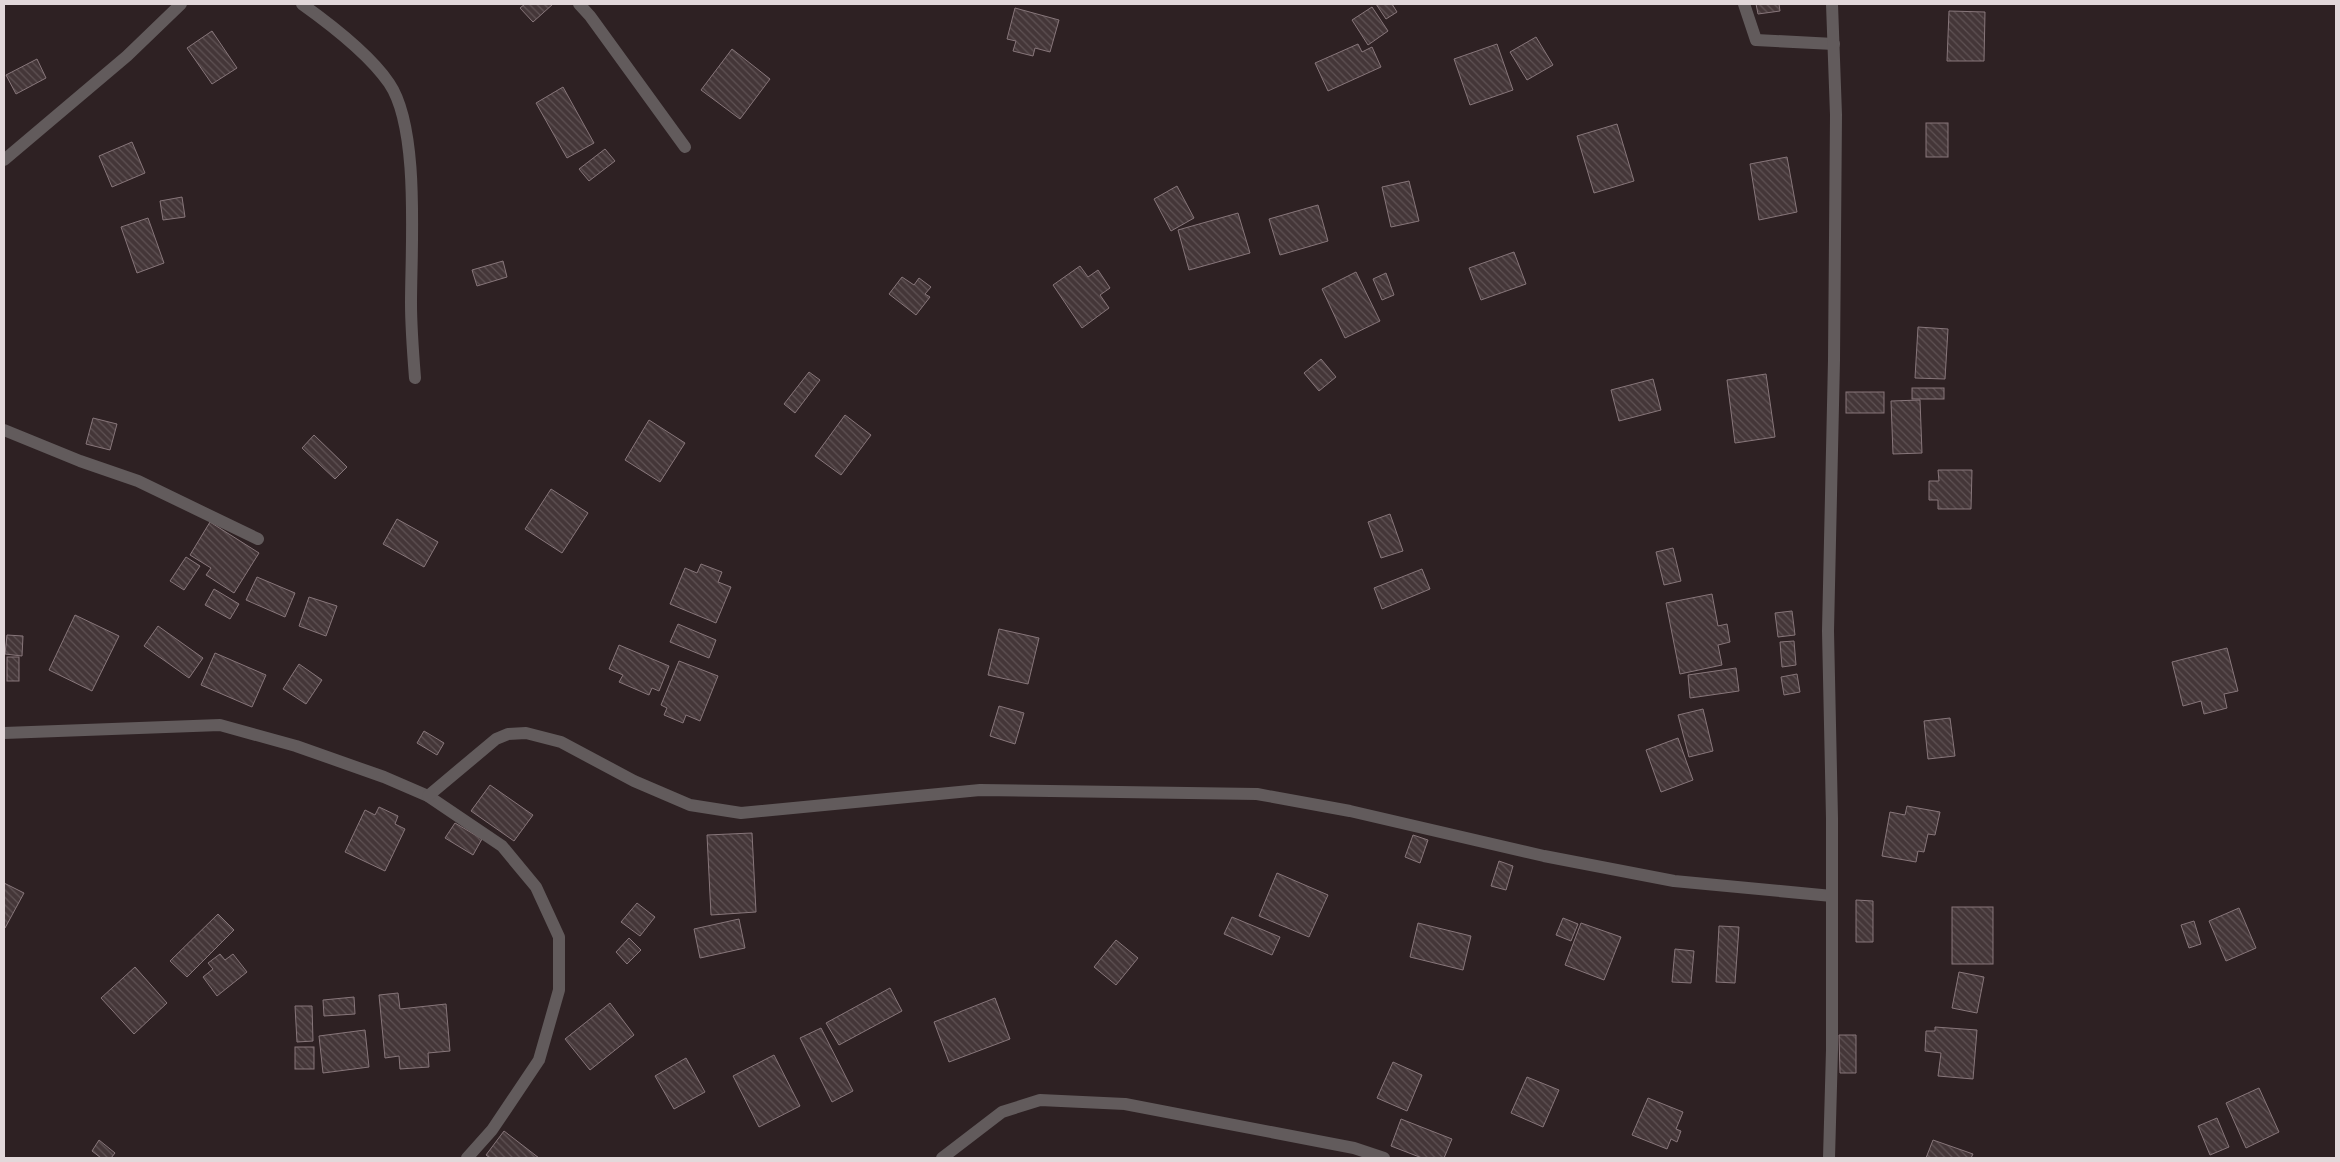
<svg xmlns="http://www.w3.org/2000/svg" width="2340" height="1162" viewBox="0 0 2340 1162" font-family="Roboto,sans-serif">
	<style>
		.building { fill: url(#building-back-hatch); stroke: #87767a }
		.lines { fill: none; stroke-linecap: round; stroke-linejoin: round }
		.street { stroke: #625b5c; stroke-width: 12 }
	</style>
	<defs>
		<pattern id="building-back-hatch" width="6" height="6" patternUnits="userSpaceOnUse" patternTransform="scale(1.25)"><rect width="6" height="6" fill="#443638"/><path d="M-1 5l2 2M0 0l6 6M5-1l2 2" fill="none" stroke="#5f5254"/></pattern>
	</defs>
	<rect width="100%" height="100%" fill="#2e2123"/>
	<g class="building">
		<path d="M 525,4 L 553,4 L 533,22 L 520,8 Z"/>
		<path d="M 1376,4 L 1392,4 L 1397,12 L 1386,19 Z"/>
		<path d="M 1756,4 L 1779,4 L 1780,11 L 1758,14 Z"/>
		<path d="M 1372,7 L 1388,31 L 1368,45 L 1352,20 Z"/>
		<path d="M 1015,8 L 1059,20 L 1050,52 L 1035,48 L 1033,56 L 1013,51 L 1016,41 L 1007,39 Z"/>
		<path d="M 1949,11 L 1985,12 L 1984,61 L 1947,61 Z"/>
		<path d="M 212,31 L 237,68 L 212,84 L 187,48 Z"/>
		<path d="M 1536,37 L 1553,65 L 1527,80 L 1510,52 Z"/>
		<path d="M 1358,44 L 1362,52 L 1372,47 L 1381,67 L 1328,91 L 1315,63 Z"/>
		<path d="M 1497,44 L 1513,90 L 1470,105 L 1454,59 Z"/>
		<path d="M 732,49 L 770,79 L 740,119 L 701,90 Z"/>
		<path d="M 37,59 L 46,78 L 16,94 L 6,75 Z"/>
		<path d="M 563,87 L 594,143 L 567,158 L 536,103 Z"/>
		<rect x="1926" y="123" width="22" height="34"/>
		<path d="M 1617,124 L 1634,181 L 1594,193 L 1577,136 Z"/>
		<path d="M 132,142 L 145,173 L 112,187 L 99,156 Z"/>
		<path d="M 605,149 L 615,161 L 589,181 L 579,169 Z"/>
		<path d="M 1787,157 L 1797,212 L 1759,220 L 1750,164 Z"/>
		<path d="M 1409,181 L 1419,221 L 1391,227 L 1382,187 Z"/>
		<path d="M 1177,186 L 1194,218 L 1171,231 L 1154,199 Z"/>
		<path d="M 182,197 L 185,217 L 163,220 L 160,201 Z"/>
		<path d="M 1318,205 L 1328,241 L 1280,255 L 1269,219 Z"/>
		<path d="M 1238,213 L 1250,253 L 1189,270 L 1178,230 Z"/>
		<path d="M 148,218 L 164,263 L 137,273 L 121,227 Z"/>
		<path d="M 1514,252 L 1526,284 L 1481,300 L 1469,268 Z"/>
		<path d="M 503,261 L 507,277 L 477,286 L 472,270 Z"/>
		<path d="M 1080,266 L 1088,277 L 1098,270 L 1110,288 L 1100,295 L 1109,308 L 1082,328 L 1053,285 Z"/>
		<path d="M 1356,272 L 1380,321 L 1345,338 L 1322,289 Z"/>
		<path d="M 1386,273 L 1394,295 L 1382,300 L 1373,279 Z"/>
		<path d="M 902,277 L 914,285 L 919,278 L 931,287 L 925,294 L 930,297 L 916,315 L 889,294 Z"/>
		<path d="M 1918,327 L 1948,329 L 1945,379 L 1915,378 Z"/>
		<path d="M 1321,359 L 1336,377 L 1319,391 L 1304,373 Z"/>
		<path d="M 809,372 L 820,380 L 795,413 L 784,404 Z"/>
		<path d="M 1766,374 L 1775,437 L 1735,443 L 1727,380 Z"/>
		<path d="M 1653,379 L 1661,410 L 1619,421 L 1611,390 Z"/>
		<rect x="1912" y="388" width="32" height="11"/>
		<rect x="1846" y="392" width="38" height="21"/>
		<path d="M 1920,400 L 1922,453 L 1893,454 L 1891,401 Z"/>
		<path d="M 845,415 L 871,435 L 841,475 L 815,456 Z"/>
		<path d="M 93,418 L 117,424 L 110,450 L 86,444 Z"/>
		<path d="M 649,420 L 685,443 L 660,482 L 625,460 Z"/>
		<path d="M 314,435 L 347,467 L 335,479 L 302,448 Z"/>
		<path d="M 1938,470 L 1972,470 L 1971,509 L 1938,509 L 1938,500 L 1929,500 L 1929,481 L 1939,481 Z"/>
		<path d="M 551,489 L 588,513 L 562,553 L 525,529 Z"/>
		<path d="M 1390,514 L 1403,551 L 1381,558 L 1368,522 Z"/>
		<path d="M 397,519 L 438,542 L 424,567 L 383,544 Z"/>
		<path d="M 210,522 L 259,553 L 234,593 L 206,575 L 211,568 L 190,555 Z"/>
		<path d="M 1673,548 L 1681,581 L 1664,585 L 1656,552 Z"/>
		<path d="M 186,557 L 200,566 L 184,590 L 170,581 Z"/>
		<path d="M 701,564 L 722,572 L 718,582 L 731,587 L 716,623 L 670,604 L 685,568 L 697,573 Z"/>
		<path d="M 1422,569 L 1430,589 L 1382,609 L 1374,588 Z"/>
		<path d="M 257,577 L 295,593 L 285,617 L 246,600 Z"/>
		<path d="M 214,589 L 239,604 L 230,619 L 205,605 Z"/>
		<path d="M 1712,594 L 1718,626 L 1727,624 L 1730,642 L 1718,645 L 1722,665 L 1680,674 L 1666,603 Z"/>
		<path d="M 309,597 L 337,606 L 326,636 L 299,626 Z"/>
		<path d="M 1792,611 L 1795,635 L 1778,637 L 1775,613 Z"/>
		<path d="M 75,615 L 119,636 L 92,691 L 49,670 Z"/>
		<path d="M 678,624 L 716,640 L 709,658 L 670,642 Z"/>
		<path d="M 158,626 L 203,658 L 189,678 L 144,646 Z"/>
		<path d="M 999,629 L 1039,638 L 1028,684 L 988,675 Z"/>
		<path d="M 7,635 L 23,636 L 22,656 L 5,654 Z"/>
		<path d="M 1794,641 L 1796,665 L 1782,667 L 1780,642 Z"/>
		<path d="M 619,645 L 669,666 L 659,691 L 652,688 L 649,695 L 619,682 L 623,675 L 609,669 Z"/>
		<path d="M 2227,648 L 2238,691 L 2224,694 L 2227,708 L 2204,714 L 2201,701 L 2183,706 L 2172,662 Z"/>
		<path d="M 215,653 L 266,675 L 252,707 L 201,685 Z"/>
		<rect x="7" y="657" width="12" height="24"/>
		<path d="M 679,661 L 718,676 L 700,721 L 686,715 L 683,723 L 664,715 L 667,708 L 661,705 Z"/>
		<path d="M 299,664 L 322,680 L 306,704 L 283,689 Z"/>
		<path d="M 1736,668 L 1739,691 L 1690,698 L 1688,675 Z"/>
		<path d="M 1797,674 L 1800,692 L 1784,695 L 1781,677 Z"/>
		<path d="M 999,706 L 1024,713 L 1015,744 L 990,736 Z"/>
		<path d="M 1703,709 L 1713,751 L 1689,757 L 1678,715 Z"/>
		<path d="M 1950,718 L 1955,756 L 1928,759 L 1924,721 Z"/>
		<path d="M 424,731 L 444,743 L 437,755 L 417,743 Z"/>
		<path d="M 1678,738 L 1693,780 L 1661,792 L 1646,750 Z"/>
		<path d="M 490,785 L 533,815 L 514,841 L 471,811 Z"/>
		<path d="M 1907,806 L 1940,812 L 1935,835 L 1928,834 L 1924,852 L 1918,851 L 1916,862 L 1882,856 L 1890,812 L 1905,815 Z"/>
		<path d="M 379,807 L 398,816 L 395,824 L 405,829 L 385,871 L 345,852 L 365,810 L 375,815 Z"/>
		<path d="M 455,823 L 482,839 L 473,855 L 445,838 Z"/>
		<path d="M 752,833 L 756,912 L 711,915 L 707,835 Z"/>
		<path d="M 1413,835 L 1428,840 L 1420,863 L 1405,857 Z"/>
		<path d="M 1499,861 L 1513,866 L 1506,890 L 1491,886 Z"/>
		<path d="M 1277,873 L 1328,895 L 1309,937 L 1259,916 Z"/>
		<path d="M 4,883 L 24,893 L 5,928 L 4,927 Z"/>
		<path d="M 1856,900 L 1873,901 L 1873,942 L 1856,942 Z"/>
		<path d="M 637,903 L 655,917 L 640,936 L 621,922 Z"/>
		<rect x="1952" y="907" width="41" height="57"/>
		<path d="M 2239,908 L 2256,948 L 2226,961 L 2209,921 Z"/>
		<path d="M 218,914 L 234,930 L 187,977 L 170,961 Z"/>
		<path d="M 1232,917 L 1280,937 L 1272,955 L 1224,934 Z"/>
		<path d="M 1563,918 L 1578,924 L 1571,941 L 1556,935 Z"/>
		<path d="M 739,919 L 745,948 L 700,958 L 694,929 Z"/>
		<path d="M 2194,921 L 2201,944 L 2189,948 L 2181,925 Z"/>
		<path d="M 1418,923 L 1471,936 L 1463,970 L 1410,957 Z"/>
		<path d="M 1581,923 L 1621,937 L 1604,980 L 1565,965 Z"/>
		<path d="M 1719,926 L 1739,927 L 1735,983 L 1716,982 Z"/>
		<path d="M 629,938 L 641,950 L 627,964 L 616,952 Z"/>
		<path d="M 1116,940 L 1138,958 L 1116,985 L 1094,967 Z"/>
		<path d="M 1675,949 L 1694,951 L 1691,983 L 1672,982 Z"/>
		<path d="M 220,954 L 225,960 L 233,954 L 247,972 L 217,996 L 203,977 L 213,969 L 208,963 Z"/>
		<path d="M 135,967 L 167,1003 L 134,1034 L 101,998 Z"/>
		<path d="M 1959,972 L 1984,977 L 1977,1013 L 1952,1008 Z"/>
		<path d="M 890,988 L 902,1011 L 839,1045 L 826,1023 Z"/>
		<path d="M 398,993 L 400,1009 L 446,1004 L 450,1051 L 428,1053 L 429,1067 L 400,1069 L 399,1056 L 385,1058 L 379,995 Z"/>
		<path d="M 354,997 L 355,1014 L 324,1016 L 323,1000 Z"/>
		<path d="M 995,998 L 1010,1039 L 949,1062 L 934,1022 Z"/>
		<path d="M 610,1003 L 634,1035 L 590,1070 L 565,1039 Z"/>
		<path d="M 295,1006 L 312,1006 L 313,1041 L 297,1042 Z"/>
		<path d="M 1935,1027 L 1977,1030 L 1973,1079 L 1938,1076 L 1941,1053 L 1925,1051 L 1926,1031 L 1935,1031 Z"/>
		<path d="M 821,1028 L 853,1091 L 832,1102 L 800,1038 Z"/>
		<path d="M 365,1030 L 369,1067 L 323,1073 L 319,1036 Z"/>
		<path d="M 1839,1035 L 1856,1035 L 1856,1073 L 1840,1073 Z"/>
		<rect x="295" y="1047" width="19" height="22"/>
		<path d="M 774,1055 L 800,1106 L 759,1127 L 733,1076 Z"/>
		<path d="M 686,1058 L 705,1092 L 674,1109 L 655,1076 Z"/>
		<path d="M 1393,1062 L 1422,1075 L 1407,1111 L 1377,1098 Z"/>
		<path d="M 1527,1077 L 1559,1090 L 1543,1127 L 1511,1113 Z"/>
		<path d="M 2259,1088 L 2279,1132 L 2246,1148 L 2226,1103 Z"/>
		<path d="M 1648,1098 L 1683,1112 L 1676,1129 L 1681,1131 L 1677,1142 L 1671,1139 L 1667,1149 L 1632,1135 Z"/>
		<path d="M 2217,1118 L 2229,1147 L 2210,1155 L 2198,1126 Z"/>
		<path d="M 1401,1119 L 1452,1139 L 1444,1158 L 1422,1158 L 1391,1146 Z"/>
		<path d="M 504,1131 L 539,1158 L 490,1158 L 486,1155 Z"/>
		<path d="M 99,1140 L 115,1153 L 111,1158 L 101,1158 L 92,1151 Z"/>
		<path d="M 1933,1140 L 1973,1154 L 1971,1158 L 1926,1158 Z"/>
	</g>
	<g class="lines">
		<g class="street">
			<path d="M 302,4 C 330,24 370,55 389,83 C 420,128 411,246 411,303 C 411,328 413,353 415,378"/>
			<path d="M 579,4 L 590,16 L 685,147"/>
			<path d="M 1744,4 L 1756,40 L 1834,44"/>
			<path d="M 4,160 L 127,56 L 181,4"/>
			<path d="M 4,430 L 80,461 L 138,481 L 258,539"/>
			<path d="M 4,733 L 220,725 L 296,746 L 384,777 L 428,796 L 502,846 L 536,887 L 559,937 L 559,990 L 539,1060 L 492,1130 L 467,1158"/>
			<path d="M 428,796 L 496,739 L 508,734 L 526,733 L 561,742 L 634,781 L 690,805 L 741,813 L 980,790 L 1257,794 L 1350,811 L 1544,856 L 1674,881 L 1832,896"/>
			<path d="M 942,1158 L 1002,1112 L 1040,1100 L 1125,1104 L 1354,1148 L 1384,1158"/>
			<path d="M 1829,1158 L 1832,1050 L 1832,818 L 1828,631 L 1834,360 L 1836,115 L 1832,4"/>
		</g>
	</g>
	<rect width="2340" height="1162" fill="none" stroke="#e2d8da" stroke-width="10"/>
</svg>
